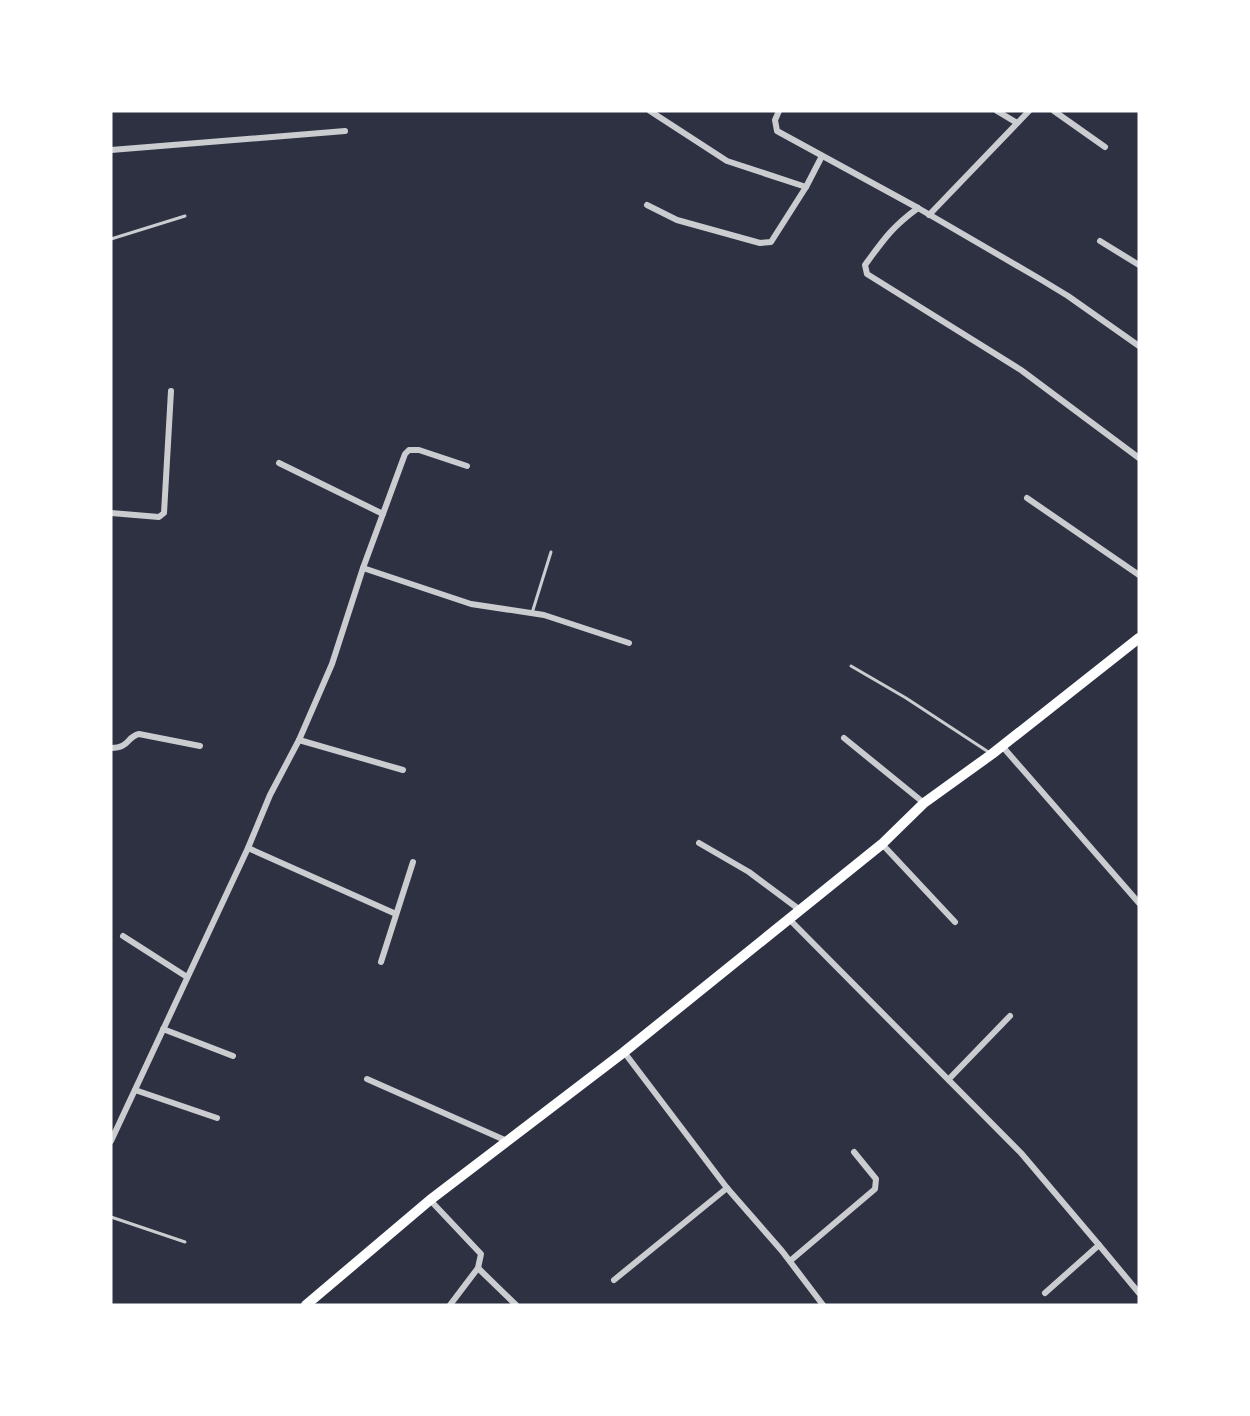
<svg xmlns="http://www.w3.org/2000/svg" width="1250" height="1416" viewBox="0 0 1250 1416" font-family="'Alegreya Sans',sans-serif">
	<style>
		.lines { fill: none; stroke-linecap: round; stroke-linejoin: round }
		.service { stroke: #caccd0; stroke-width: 3 }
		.minor { stroke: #caccd0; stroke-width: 6 }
		.trunk { stroke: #fff; stroke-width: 10 }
	</style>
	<rect width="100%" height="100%" fill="#2d3142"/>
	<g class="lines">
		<g class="service">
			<path d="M 111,239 L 185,216"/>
			<path d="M 532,613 L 551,552"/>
			<path d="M 851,666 L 906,698 L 990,753"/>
			<path d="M 111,1217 L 185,1242"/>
		</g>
		<g class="minor">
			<path d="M 650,111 L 727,161 L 806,187"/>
			<path d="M 779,111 L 775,120 L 777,131 L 918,208 L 1040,279 L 1068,296 L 1139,346"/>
			<path d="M 997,111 L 1017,123"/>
			<path d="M 1054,111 L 1105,147"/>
			<path d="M 111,150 L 345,131"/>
			<path d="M 647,205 L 677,220 L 760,243 L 771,242 L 806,187 L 822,156"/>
			<path d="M 918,208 C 892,227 884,239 865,265 L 867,274 L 1021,370 L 1139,458"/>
			<path d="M 929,215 L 1029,111"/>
			<path d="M 1100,241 L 1139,265"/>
			<path d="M 279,463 L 383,514"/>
			<path d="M 1027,498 L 1139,575"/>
			<path d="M 111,513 L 159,517 L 164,513 L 171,391"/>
			<path d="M 363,568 L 471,604 L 544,615 L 629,643"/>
			<path d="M 844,738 L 924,803"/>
			<path d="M 299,740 L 403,770"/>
			<path d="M 1002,746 L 1139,903"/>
			<path d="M 111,748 C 130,748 126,737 139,734 L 200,746"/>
			<path d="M 699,843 L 749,872 L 800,910"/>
			<path d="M 882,844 L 955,922"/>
			<path d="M 248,848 L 396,914"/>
			<path d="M 789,919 L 1021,1153 L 1099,1245 L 1045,1293"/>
			<path d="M 123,936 L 187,977"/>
			<path d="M 381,962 L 413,862"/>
			<path d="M 163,1029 L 233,1056"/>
			<path d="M 624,1052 L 727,1188 L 782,1251 L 823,1305"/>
			<path d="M 367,1079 L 507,1141"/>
			<path d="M 949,1079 L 1010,1016"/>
			<path d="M 135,1090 L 217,1118"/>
			<path d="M 111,1141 L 248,848 L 270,795 L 299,740 L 332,664 L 363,568 L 405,454 L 409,450 L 419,450 L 467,466"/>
			<path d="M 430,1200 L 481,1254 L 478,1268 L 450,1305"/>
			<path d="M 1099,1245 L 1139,1293"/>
			<path d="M 790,1261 L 875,1189 L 876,1179 L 854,1152"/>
			<path d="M 478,1268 L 516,1305"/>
			<path d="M 614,1280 L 727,1188"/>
		</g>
		<path class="trunk" d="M 306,1305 L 430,1200 L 624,1052 L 882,844 L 924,803 L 992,754 L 1139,638"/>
	</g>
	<rect width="1250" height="1416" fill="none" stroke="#ffffff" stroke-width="225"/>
</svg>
